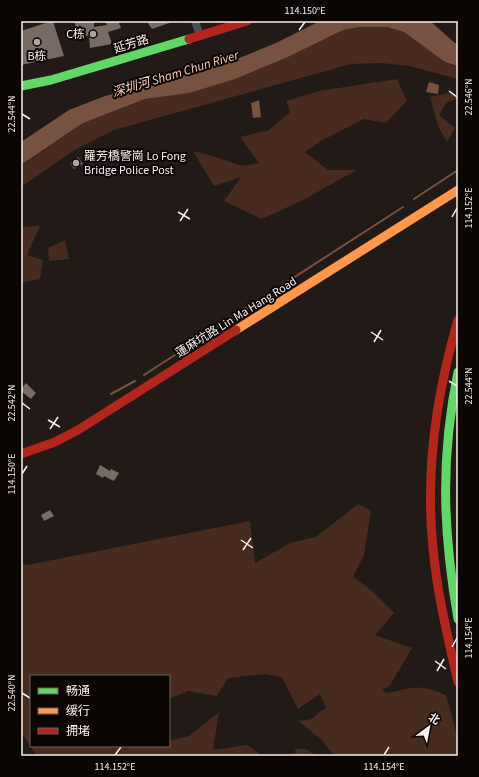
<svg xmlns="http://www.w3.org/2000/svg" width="479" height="777" viewBox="0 0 479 777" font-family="'Source Sans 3','Noto Sans SC',sans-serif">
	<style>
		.green { fill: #462b1e }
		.water { fill: #785240 }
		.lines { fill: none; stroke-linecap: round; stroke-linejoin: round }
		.stream { stroke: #785240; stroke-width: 2 }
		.building { fill: #786b66 }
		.street { stroke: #4b4f51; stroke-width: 8 }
		.fast { stroke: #63d668; stroke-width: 9 }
		.slow { stroke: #ff974d; stroke-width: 9 }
		.jam { stroke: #b3261e; stroke-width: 9 }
		.ticks { fill: none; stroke: #fbf0eb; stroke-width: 1.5 }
		.poi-dot { fill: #afa5a0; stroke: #0b0503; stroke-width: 1.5 }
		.labels { text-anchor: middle; stroke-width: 4; stroke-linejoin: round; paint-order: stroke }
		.poi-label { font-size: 12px; fill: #fbf0eb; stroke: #0b0503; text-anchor: end }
		.street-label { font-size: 12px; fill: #fbf0eb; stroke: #0b0503 }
		.water-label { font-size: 13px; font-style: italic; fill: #facfbb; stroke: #0b0503 }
		.neatline { fill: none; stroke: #fbf0eb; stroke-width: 1.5 }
		.ticks-label { font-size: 10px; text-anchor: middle; fill: #fbf0eb }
	</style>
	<rect width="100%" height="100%" fill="#221a16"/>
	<g class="green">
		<path d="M 360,27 L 387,27 L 404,32 L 445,62 L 458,66 L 458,79 L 409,66 L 381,63 L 351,64 L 114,130 L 76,149 L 21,187 L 21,166 L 83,123 L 145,99 L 190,92 L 288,57 L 343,30 Z"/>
		<path d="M 397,79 L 407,101 L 386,123 L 364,119 L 321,141 L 305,152 L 328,170 L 357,170 L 303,200 L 262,219 L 224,201 L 241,177 L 214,186 L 193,151 L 210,155 L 242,166 L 259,163 L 240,137 L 269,130 L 290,112 L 286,101 L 319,91 Z"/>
		<path d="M 452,92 L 458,97 L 458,99 L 447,102 L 439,115 L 455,128 L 447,142 L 438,126 L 430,97 Z"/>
		<path d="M 40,226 L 27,255 L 43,260 L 40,279 L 21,283 L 21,227 Z"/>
		<path d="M 65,240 L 69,259 L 49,261 L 48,248 Z"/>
		<path d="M 358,504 L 371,511 L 364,555 L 353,577 L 371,590 L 394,613 L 375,635 L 412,648 L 389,687 L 382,689 L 386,693 C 395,692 403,689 412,688 C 423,686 436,691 446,695 C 452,715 458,734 458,756 L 334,756 L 322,740 L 298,721 L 312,719 L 321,711 L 326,708 L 320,694 L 298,709 L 282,677 L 265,674 L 228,678 L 217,696 L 188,691 L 169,699 L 169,676 L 31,676 L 31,746 L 169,746 L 169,741 L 189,736 L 219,712 L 213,750 L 247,745 L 263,756 L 37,756 L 23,735 L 21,735 L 21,564 L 27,565 L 250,521 L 255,563 L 290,543 L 316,537 Z"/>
		<path d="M 295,749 L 306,749 L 317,756 L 278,756 L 296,753 Z"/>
	</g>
	<g class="water">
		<path d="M 320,21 L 430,21 L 455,43 L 458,43 L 458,66 L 445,62 L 404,32 L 387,27 L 360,27 L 343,30 L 288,57 L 235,79 L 189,93 L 145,99 L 83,123 L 21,165 L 21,142 L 69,110 L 105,96 L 173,79 L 237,59 L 276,43 Z"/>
		<path d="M 429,82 L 439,85 L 438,94 L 426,92 Z"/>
		<path d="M 259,100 L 261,117 L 253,118 L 251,103 Z"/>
	</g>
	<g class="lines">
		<g class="stream">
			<path d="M 414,199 L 458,170"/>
			<path d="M 228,320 L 403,207"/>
			<path d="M 144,375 L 218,327"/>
			<path d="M 111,394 L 135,381"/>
		</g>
	</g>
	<g class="building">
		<path d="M 52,21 L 53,21 L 64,56 L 21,65 L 21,31 Z"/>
		<path d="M 105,21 L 118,21 L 121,28 L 108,32 L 112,44 L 90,48 L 89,36 L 76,35 L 75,22 L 94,22 L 94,27 L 107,25 Z"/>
		<path d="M 153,21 L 172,21 L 172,22 L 152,29 L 148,23 Z"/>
		<path d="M 78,157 L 83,164 L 74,169 L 70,163 Z"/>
		<path d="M 26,383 L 36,393 L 31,399 L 21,391 L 21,389 Z"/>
		<path d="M 100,465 L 110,471 L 111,469 L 119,473 L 114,481 L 104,476 L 103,478 L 96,474 Z"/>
		<path d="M 50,510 L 54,516 L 44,521 L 41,515 Z"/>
	</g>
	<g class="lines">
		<path class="street" d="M 195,21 L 200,36"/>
		<g class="fast">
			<path d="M 21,86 L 51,80 L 189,39"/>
			<path d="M 458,372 C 440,459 443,532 458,619"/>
		</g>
		<path class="slow" d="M 236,330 L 458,190"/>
		<g class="jam">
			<path d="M 189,39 L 247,21"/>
			<path d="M 458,320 C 436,395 425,470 433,548 C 437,593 448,638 458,682"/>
			<path d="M 21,454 L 55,442 L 78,430 L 236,330"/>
		</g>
	</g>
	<path class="ticks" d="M 299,30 L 305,22M 449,91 L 457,97M 22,114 L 30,119M 178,212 L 190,219M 452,217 L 457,208M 180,221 L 188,209M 371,332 L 383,340M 374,342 L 381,330M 449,381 L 457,386M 22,403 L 30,409M 48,420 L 60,427M 50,429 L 58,417M 22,474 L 27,466M 241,540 L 253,548M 243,550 L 251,538M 452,647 L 457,638M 435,661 L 446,669M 437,671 L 444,659M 22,693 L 30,698M 115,755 L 121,747M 384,755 L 389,747"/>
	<g class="poi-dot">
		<circle cx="93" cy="34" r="4"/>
		<circle cx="37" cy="42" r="4"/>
		<circle cx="76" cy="163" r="4"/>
	</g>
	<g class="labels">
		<g class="poi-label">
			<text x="85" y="38">C栋</text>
			<text x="37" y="60" text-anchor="middle">B栋</text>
			<text x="84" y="160" text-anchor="start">羅芳橋警崗 Lo Fong<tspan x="84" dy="14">Bridge Police Post</tspan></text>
		</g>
		<g class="street-label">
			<text transform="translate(131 44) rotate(-17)" y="4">延芳路</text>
			<text transform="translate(236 317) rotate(-32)" y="4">蓮麻坑路 Lin Ma Hang Road</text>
		</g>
		<g class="water-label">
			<text transform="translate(175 73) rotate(-17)" y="5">深圳河 Sham Chun River</text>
		</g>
	</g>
	<rect width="479" height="777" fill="none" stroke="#0b0503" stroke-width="44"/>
	<rect x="30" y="675" width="140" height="72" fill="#0b0503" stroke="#6b6360"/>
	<rect x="38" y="688" width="20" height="6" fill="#63d668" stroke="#6b6360"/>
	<text x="66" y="695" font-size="12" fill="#fbf0eb">畅通</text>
	<rect x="38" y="708" width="20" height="6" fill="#ff974d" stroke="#6b6360"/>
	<text x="66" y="715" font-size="12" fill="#fbf0eb">缓行</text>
	<rect x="38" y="728" width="20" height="6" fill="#b3261e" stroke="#6b6360"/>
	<text x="66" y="735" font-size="12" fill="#fbf0eb">拥堵</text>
	<g transform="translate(429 727) rotate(32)" stroke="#0b0503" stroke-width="3" paint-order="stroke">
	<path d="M0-3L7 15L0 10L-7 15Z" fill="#fbf0eb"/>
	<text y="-6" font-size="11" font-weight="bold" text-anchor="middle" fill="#fbf0eb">北</text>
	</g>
	<rect x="22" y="22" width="435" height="733" class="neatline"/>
	<g class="ticks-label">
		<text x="305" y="14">114.150°E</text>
		<text transform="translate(468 97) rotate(-90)" y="4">22.546°N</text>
		<text transform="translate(11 114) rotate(-90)" y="4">22.544°N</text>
		<text transform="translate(468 208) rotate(-90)" y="4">114.152°E</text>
		<text transform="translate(468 386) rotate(-90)" y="4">22.544°N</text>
		<text transform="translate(11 403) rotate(-90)" y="4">22.542°N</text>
		<text transform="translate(11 474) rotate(-90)" y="4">114.150°E</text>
		<text transform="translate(468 638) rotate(-90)" y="4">114.154°E</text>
		<text transform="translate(11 693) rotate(-90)" y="4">22.540°N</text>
		<text x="115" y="770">114.152°E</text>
		<text x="384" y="770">114.154°E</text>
	</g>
</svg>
